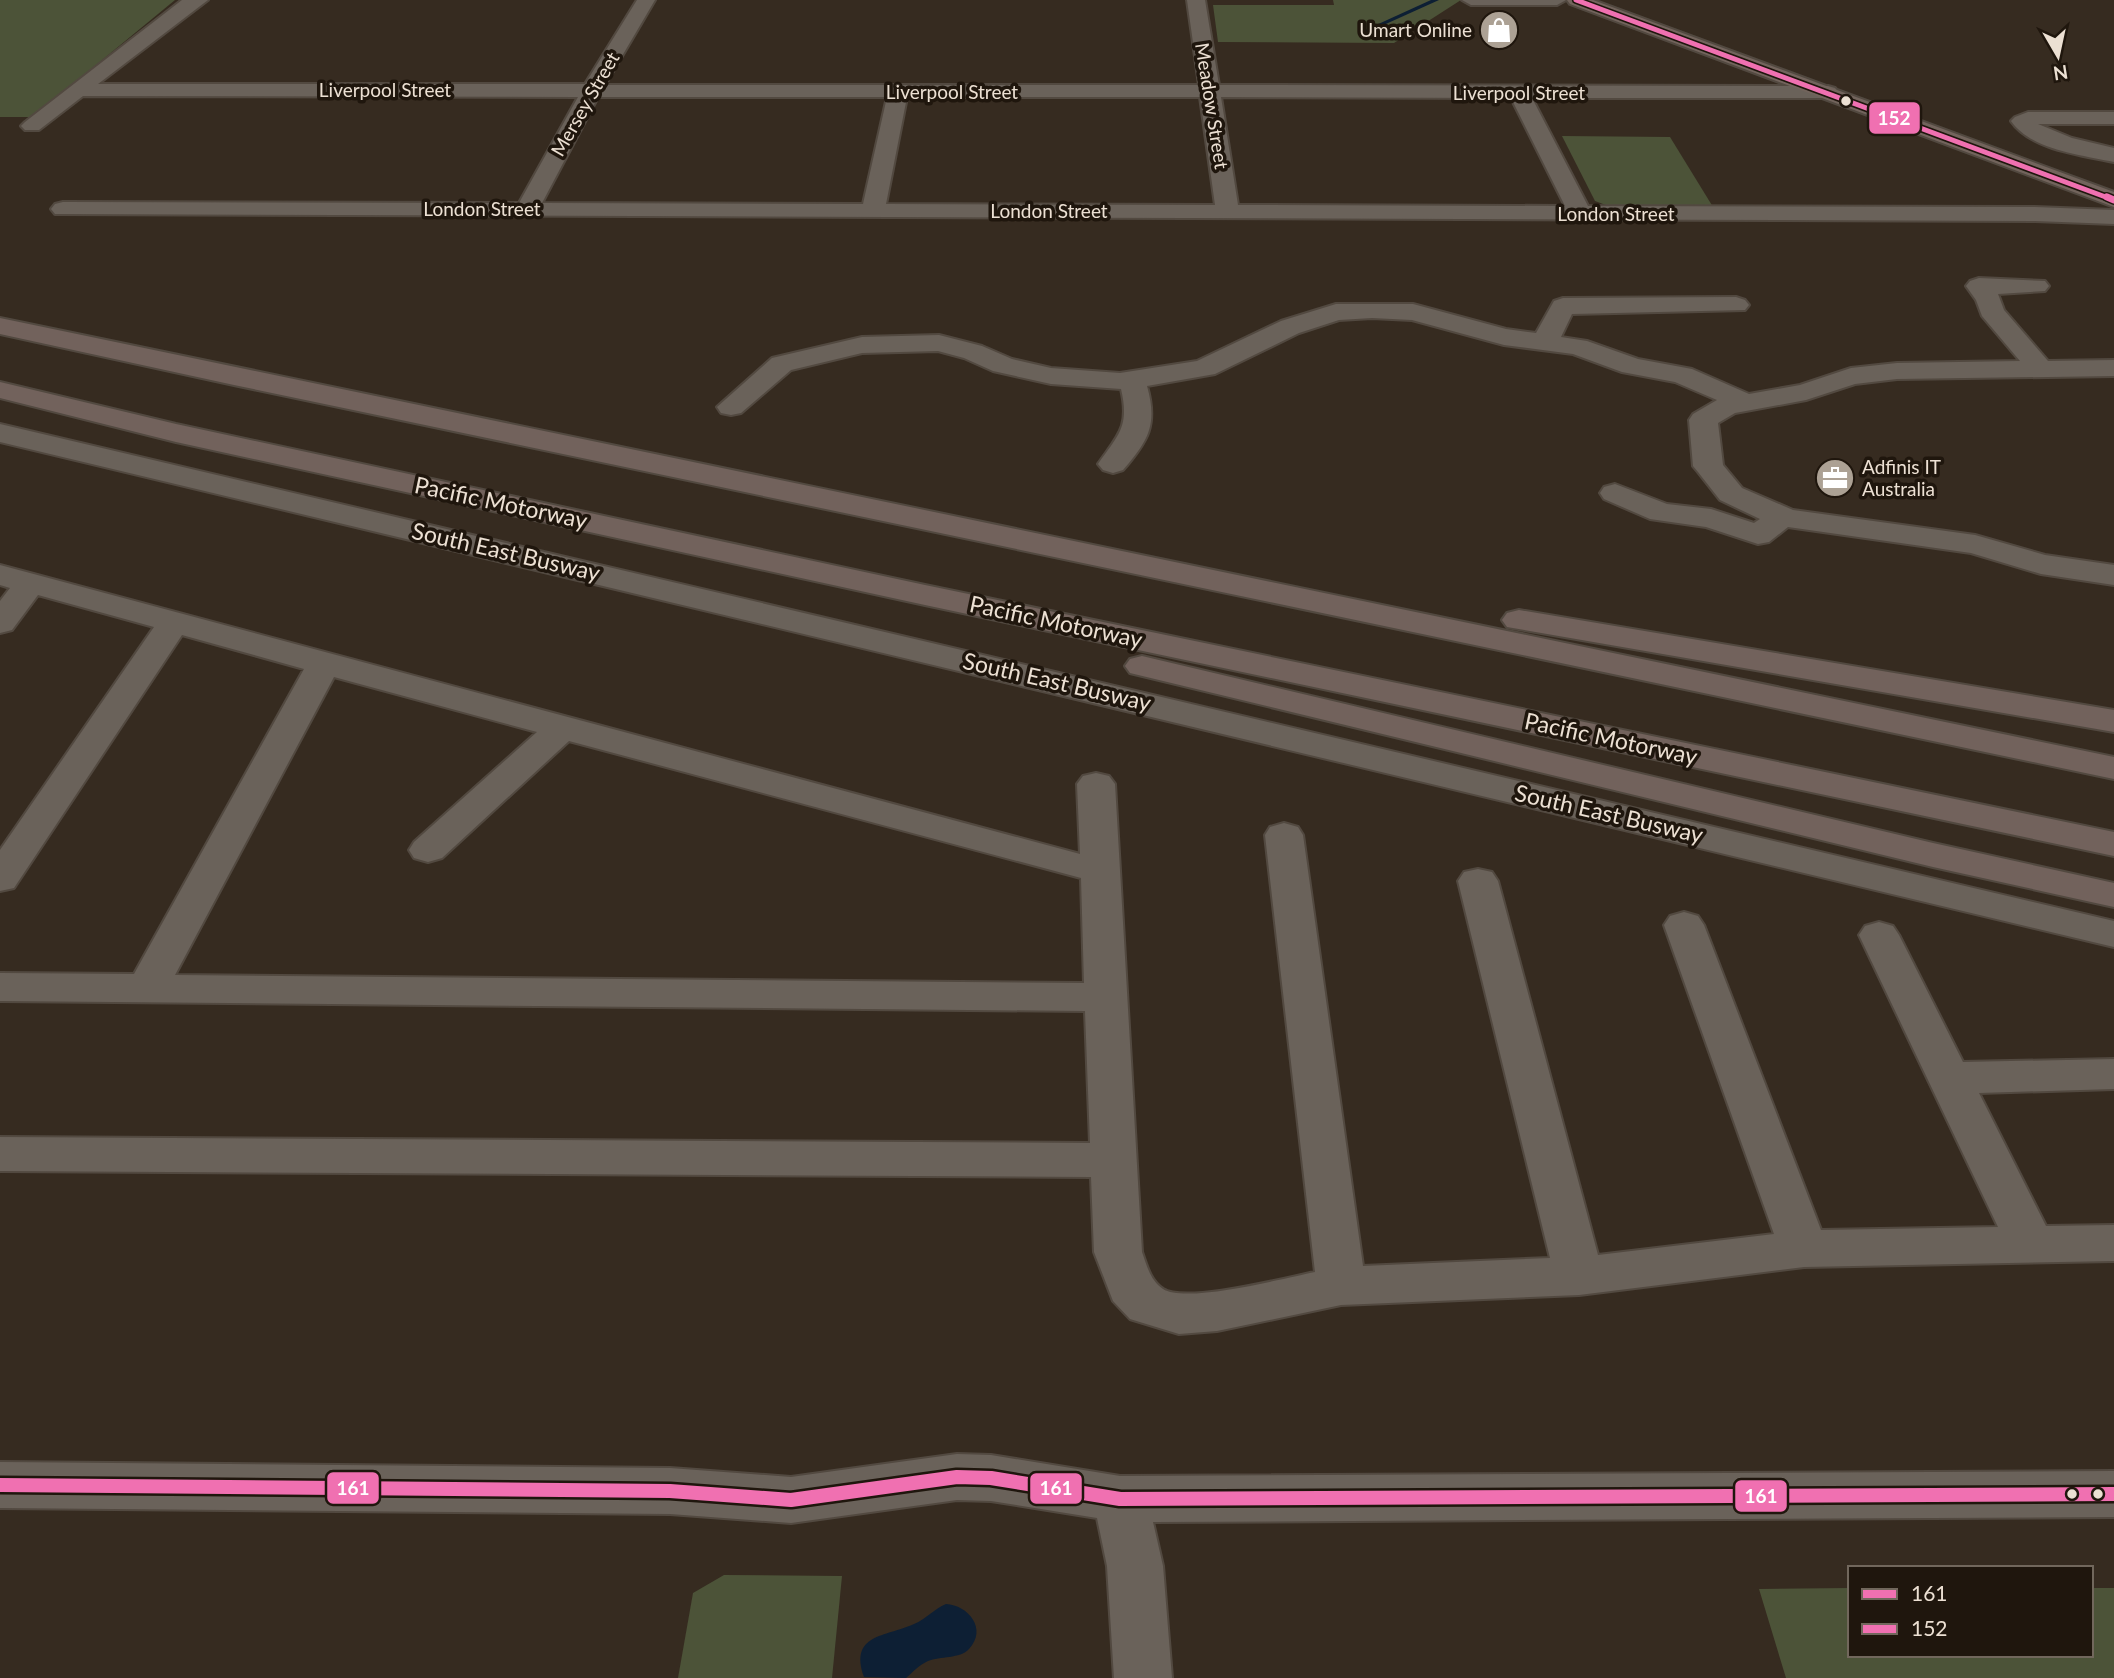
<svg xmlns="http://www.w3.org/2000/svg" width="2114" height="1678" viewBox="0 0 2114 1678" font-family="Lato,sans-serif">
	<style>
		.green { fill: #4c5338 }
		.water { fill: #0d1f34 }
		.lines { fill: none; stroke-linecap: round; stroke-linejoin: round }
		.stream { fill: #0d1f34; fill-rule: evenodd }
		.minor-casing { stroke: #524940; stroke-width: 4 }
		.major-casing { stroke: #524940; stroke-width: 4 }
		.highway-casing { stroke: #524940; stroke-width: 4 }
		.minor { fill: #6a625a; fill-rule: evenodd }
		.major { fill: #72645c; fill-rule: evenodd }
		.highway { fill: #72625c; fill-rule: evenodd }
		.bus-1-casing { stroke: #1f160d; stroke-width: 19 }
		.bus-2-far1-casing { stroke: #1f160d; stroke-width: 8 }
		.bus-2-casing { stroke: #1f160d; stroke-width: 10 }
		.bus-1 { stroke: #f070b1; stroke-width: 14 }
		.bus-2-far1 { stroke: #f070b1; stroke-width: 5 }
		.bus-2 { stroke: #f070b1; stroke-width: 7 }
		.bus-dot { fill: #ece0d3; stroke: #1f160d; stroke-width: 2.5 }
		.labels { text-anchor: middle; stroke-width: 7; stroke-linejoin: round; paint-order: stroke }
		.far-poi-label { font-size: 19px; fill: #ece0d3; stroke: #1f160d; text-anchor: end }
		.far-street-label { font-size: 19px; fill: #ece0d3; stroke: #1f160d }
		.street-label { font-size: 23px; fill: #ece0d3; stroke: #1f160d }
		.line-badge { stroke: #1f160d; stroke-width: 2.5 }
		.badge-label { font-size: 19px; text-anchor: middle; font-weight: bold; fill: #fff }
	</style>
	<rect width="100%" height="100%" fill="#362b20"/>
	<g class="green">
		<path d="M 0,0 L 175,0 L 33,117 L 0,117 Z"/>
		<path d="M 1333,0 L 1461,0 L 1394,43 L 1218,42 L 1213,5 L 1334,5 Z"/>
		<path d="M 1562,136 L 1670,137 L 1713,207 L 1611,207 L 1595,201 Z"/>
		<path d="M 724,1575 L 842,1576 L 832,1678 L 678,1678 L 693,1593 Z"/>
		<path d="M 1850,1588 L 1850,1655 L 2091,1655 L 2091,1588 L 2114,1588 L 2114,1678 L 1786,1678 L 1759,1589 Z"/>
	</g>
	<path class="water" d="M 946,1604 C 968,1605 988,1629 969,1649 C 960,1659 940,1656 928,1661 C 919,1665 913,1672 906,1678 L 864,1677 C 849,1634 885,1637 914,1624 C 926,1619 934,1609 946,1604 Z"/>
	<g class="lines">
		<path class="stream" d="M 1431,0 L 1439,0 L 1368,32 L 1363,31 Z"/>
		<g class="minor-casing">
			<g id="minor">
				<path d="M 182,0 L 208,0 L 98,84 L 585,84 L 637,0 L 655,0 L 605,85 L 1199,85 L 1187,0 L 1205,0 L 1219,85 L 1828,86 L 1835,88 L 1838,92 L 1835,96 L 1828,98 L 1532,98 L 1588,206 L 2035,207 L 2114,210 L 2114,224 L 2035,221 L 55,214 L 51,209 L 55,204 L 63,202 L 519,203 L 578,97 L 83,96 L 39,130 L 25,130 L 21,126 L 25,122 ZM 598,97 L 887,97 L 863,204 L 542,203 ZM 907,97 L 1200,97 L 1215,205 L 886,204 ZM 1221,97 L 1511,98 L 1565,206 L 1238,205 Z"/>
				<path d="M 1462,0 L 1566,0 L 1557,5 L 1471,5 Z"/>
				<path d="M 2028,112 L 2114,112 L 2114,124 L 2038,124 L 2072,138 L 2114,148 L 2114,162 C 2082,155 2031,150 2011,121 L 2015,117 Z"/>
				<path d="M 1979,278 L 2045,281 L 2049,286 L 2045,291 L 1998,294 L 2004,310 L 2048,361 L 2114,360 L 2114,376 L 1897,379 L 1855,384 L 1806,400 L 1735,413 L 1718,423 L 1723,465 L 1742,488 L 1793,510 L 1975,535 L 2045,555 L 2114,565 L 2114,585 L 2041,574 L 1971,553 L 1788,527 L 1769,542 L 1758,544 L 1706,527 L 1650,519 L 1604,499 L 1600,493 L 1604,487 L 1615,484 L 1667,504 L 1711,509 L 1754,523 L 1760,519 L 1720,500 L 1698,472 L 1693,466 L 1689,420 L 1693,414 L 1717,400 L 1675,382 L 1622,372 L 1573,354 L 1504,345 L 1412,320 L 1372,318 L 1339,320 L 1299,333 L 1215,374 L 1147,386 C 1158,425 1148,441 1123,470 L 1113,473 L 1103,470 L 1098,464 C 1118,435 1130,427 1121,389 L 1051,384 L 993,371 L 964,358 L 938,351 L 862,353 L 791,370 L 741,413 L 731,415 L 721,413 L 717,407 L 772,358 L 862,337 L 939,335 L 982,346 L 1012,359 L 1051,368 L 1120,373 L 1197,361 L 1281,321 L 1336,304 L 1413,304 L 1506,329 L 1536,333 L 1554,301 L 1563,298 L 1736,297 L 1745,300 L 1749,305 L 1745,310 L 1572,314 L 1561,337 L 1587,341 L 1638,359 L 1692,369 L 1749,394 L 1800,385 L 1851,368 L 1897,363 L 2020,361 L 1982,316 L 1976,300 L 1966,286 L 1970,281 Z"/>
				<path d="M 0,424 L 2114,921 L 2114,947 L 0,442 Z"/>
				<path d="M 0,565 L 1080,854 L 1077,784 L 1083,776 L 1096,773 L 1109,776 L 1115,784 L 1142,1252 C 1147,1266 1150,1280 1163,1289 C 1186,1304 1285,1278 1315,1272 L 1265,835 L 1270,827 L 1284,823 L 1298,827 L 1303,835 L 1363,1266 L 1550,1258 L 1458,881 L 1464,872 L 1478,869 L 1492,872 L 1498,881 L 1598,1255 L 1774,1234 L 1664,925 L 1670,916 L 1684,912 L 1698,916 L 1704,925 L 1821,1230 L 1998,1227 L 1859,935 L 1865,926 L 1879,922 L 1893,926 L 1899,935 L 1963,1062 L 2114,1059 L 2114,1089 L 1979,1093 L 2046,1226 L 2114,1225 L 2114,1261 L 1804,1267 L 1579,1295 L 1341,1305 L 1217,1331 L 1179,1334 L 1130,1319 L 1113,1301 L 1094,1252 L 1091,1177 L 0,1171 L 0,1137 L 1090,1143 L 1085,1011 L 0,1001 L 0,973 L 134,974 L 304,669 L 182,635 L 14,888 L 0,891 L 0,850 L 154,627 L 38,595 L 12,630 L 0,633 L 0,601 L 10,588 L 0,585 ZM 334,677 L 537,732 L 414,842 L 409,850 L 414,858 L 428,862 L 442,858 L 569,741 L 1081,878 L 1084,983 L 175,975 Z"/>
				<path d="M 957,1454 L 991,1455 L 1120,1476 L 2114,1471 L 2114,1517 L 1153,1522 L 1163,1566 L 1172,1678 L 1114,1678 L 1107,1566 L 1097,1518 L 991,1501 L 957,1500 L 791,1523 L 670,1514 L 0,1508 L 0,1462 L 670,1468 L 791,1477 Z"/>
			</g>
		</g>
		<g class="major-casing">
			<path id="major" d="M 1567,0 L 1593,0 L 2114,192 L 2114,207 L 1570,4 Z"/>
		</g>
		<g class="highway-casing">
			<g id="highway">
				<path d="M 0,318 L 2114,757 L 2114,779 L 234,385 L 0,334 Z"/>
				<path d="M 0,382 L 176,424 L 925,585 L 2114,832 L 2114,856 L 925,605 L 176,442 L 0,398 Z"/>
				<path d="M 1519,610 L 2114,710 L 2114,732 L 1507,627 L 1502,620 L 1507,613 Z"/>
				<path d="M 1142,656 L 1933,843 L 2114,883 L 2114,907 L 1933,867 L 1130,673 L 1125,666 L 1130,659 Z"/>
			</g>
		</g>
		<use href="#minor" class="minor"/>
		<use href="#major" class="major"/>
		<use href="#highway" class="highway"/>
		<g class="bus-1-casing">
			<path id="bus-1" d="M 0,1485 L 670,1491 L 791,1500 L 957,1477 L 991,1478 L 1120,1499 L 2114,1494"/>
		</g>
		<g class="bus-2-far1-casing">
			<path id="bus-2-far1" d="M 1576,0 L 2111,199"/>
		</g>
		<g class="bus-2-casing">
			<path id="bus-2" d="M 2107,197 L 2114,200"/>
		</g>
		<use href="#bus-1" class="bus-1"/>
		<use href="#bus-2-far1" class="bus-2-far1"/>
		<use href="#bus-2" class="bus-2"/>
	</g>
	<defs>
		<g id="shop-disc" transform="scale(2.0125)"><circle r="9.5" fill="#aca194" stroke="#1f160d"/><path d="M-5-2.5h2.3a2.7 3.5 0 0 1 5.4 0H5L5.5 6h-11ZM-1.5-2.5h3a1.5 2.3 0 0 0-3 0Z" fill="#fff"/></g>
		<g id="office-disc" transform="scale(2.0125)"><circle r="9.5" fill="#aca194" stroke="#1f160d"/><path d="M-6-3h4V-5.5h4V-3h4V5H-6ZM-1-4.5V-3h2v-1.5ZM-6 0V1H6V0Z" fill="#fff"/></g>
	</defs>
	<g fill-rule="evenodd">
		<use href="#shop-disc" x="1499" y="30"/>
		<use href="#office-disc" x="1835" y="478"/>
	</g>
	<g class="bus-dot">
		<circle cx="1846" cy="101" r="6"/>
		<circle cx="2072" cy="1494" r="6"/>
		<circle cx="2098" cy="1494" r="6"/>
	</g>
	<g class="labels">
		<g class="far-poi-label">
			<text x="1472" y="37">Umart Online</text>
			<text x="1862" y="474" text-anchor="start">Adfinis IT<tspan x="1862" dy="22">Australia</tspan></text>
		</g>
		<g class="far-street-label">
			<text x="385" y="97">Liverpool Street</text>
			<text x="952" y="99">Liverpool Street</text>
			<text x="1519" y="100">Liverpool Street</text>
			<text transform="translate(585 104) rotate(-60)" y="7">Mersey Street</text>
			<text transform="translate(1212 106) rotate(81)" y="7">Meadow Street</text>
			<text x="482" y="216">London Street</text>
			<text x="1049" y="218">London Street</text>
			<text x="1616" y="221">London Street</text>
		</g>
		<g class="street-label">
			<text transform="translate(501 503) rotate(12)" y="8">Pacific Motorway</text>
			<text transform="translate(506 552) rotate(13)" y="8">South East Busway</text>
			<text transform="translate(1056 622) rotate(12)" y="8">Pacific Motorway</text>
			<text transform="translate(1057 682) rotate(13)" y="8">South East Busway</text>
			<text transform="translate(1611 739) rotate(12)" y="8">Pacific Motorway</text>
			<text transform="translate(1609 814) rotate(13)" y="8">South East Busway</text>
		</g>
	</g>
	<g class="line-badge">
		<rect x="1868" y="101" width="53" height="34" rx="7" fill="#f070b1"/>
		<rect x="326" y="1471" width="54" height="34" rx="7" fill="#f070b1"/>
		<rect x="1029" y="1472" width="54" height="33" rx="7" fill="#f070b1"/>
		<rect x="1734" y="1479" width="54" height="34" rx="7" fill="#f070b1"/>
	</g>
	<g class="badge-label">
		<text x="1894" y="125">152</text>
		<text x="353" y="1495">161</text>
		<text x="1056" y="1495">161</text>
		<text x="1761" y="1503">161</text>
	</g>
	<rect x="1848" y="1566" width="245" height="91" fill="#1f160d" stroke="#71675c" stroke-width="2"/>
	<rect x="1862" y="1589" width="35" height="10" fill="#f070b1" stroke="#71675c" stroke-width="2"/>
	<text x="1911" y="1601" font-size="21" fill="#ece0d3">161</text>
	<rect x="1862" y="1624" width="35" height="10" fill="#f070b1" stroke="#71675c" stroke-width="2"/>
	<text x="1911" y="1636" font-size="21" fill="#ece0d3">152</text>
	<g transform="translate(2058 56) rotate(171)" stroke="#1f160d" stroke-width="5" paint-order="stroke">
	<path d="M0-5L12 26L0 18L-12 26Z" fill="#ece0d3"/>
	<text y="-10" font-size="19" font-weight="bold" text-anchor="middle" fill="#ece0d3">N</text>
	</g>
</svg>
